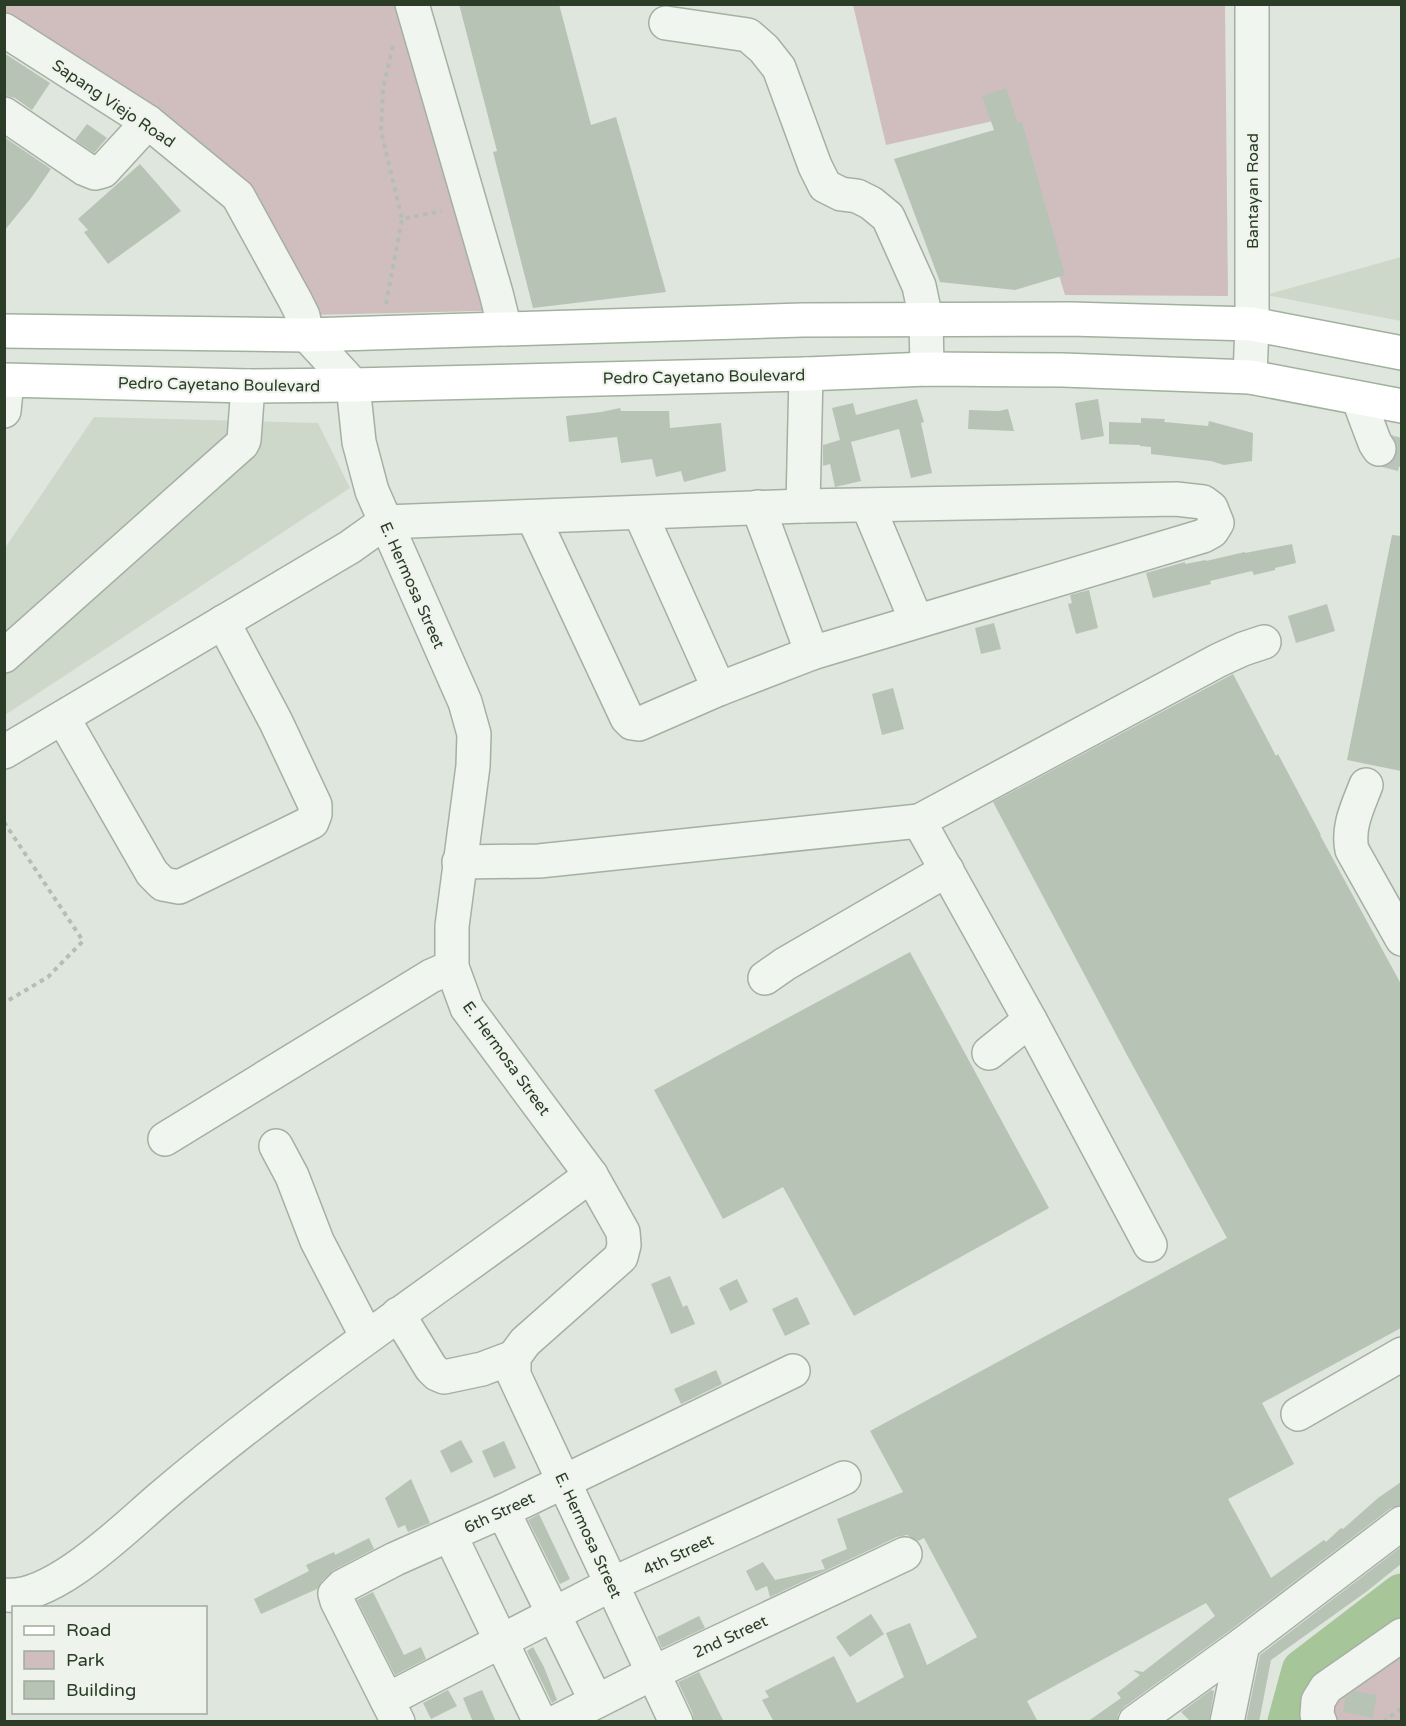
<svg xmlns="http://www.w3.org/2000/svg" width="1406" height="1726" viewBox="0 0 1406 1726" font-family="'Varela Round',sans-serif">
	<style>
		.built { fill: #cdd8cb }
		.green { fill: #d0bebf }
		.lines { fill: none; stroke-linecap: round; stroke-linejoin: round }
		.river { stroke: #a6c699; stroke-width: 45 }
		.building { fill: #b7c3b4 }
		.minor-tunnel { stroke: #bbc4b9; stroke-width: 33; stroke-dasharray: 33 16; stroke-linecap: butt }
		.minor-casing { stroke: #a5b0a3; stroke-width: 36 }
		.major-casing { stroke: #a1b19d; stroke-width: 36 }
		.path { stroke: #b5beb3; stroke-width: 4; stroke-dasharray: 4.5 4.5; stroke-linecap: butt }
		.minor { stroke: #f0f5ef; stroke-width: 33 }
		.major { stroke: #fff; stroke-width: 33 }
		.labels { text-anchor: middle; stroke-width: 4.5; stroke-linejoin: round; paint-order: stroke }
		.street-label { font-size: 16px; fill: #2b3c27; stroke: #eef4ec }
	</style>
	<rect width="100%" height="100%" fill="#dfe6dd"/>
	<g class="built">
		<path d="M 1401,257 L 1401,321 L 1266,295 Z"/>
		<path d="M 94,417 L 318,423 L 350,488 L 5,715 L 5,548 Z"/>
	</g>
	<g class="green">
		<path d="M 4,5 L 430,5 L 518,310 L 312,315 L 239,182 L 5,20 Z"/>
		<path d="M 853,5 L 1225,5 L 1228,296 L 1065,295 L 1011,117 L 886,145 Z"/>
		<path d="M 1401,1617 L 1401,1721 L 1307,1722 L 1325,1672 Z"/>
	</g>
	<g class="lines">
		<path class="river" d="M 1290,1722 L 1304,1671 L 1402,1596"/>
	</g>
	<g class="building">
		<path d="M 459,4 L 559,4 L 591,125 L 616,117 L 666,292 L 533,308 L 493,152 L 497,151 Z"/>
		<path d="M 4,53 L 50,83 L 32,110 L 15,98 L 4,95 Z"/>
		<path d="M 1006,88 L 1018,123 L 1022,122 L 1065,275 L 1015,290 L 940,282 L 894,159 L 994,130 L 982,96 Z"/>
		<path d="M 87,124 L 107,138 L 94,153 L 75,140 Z"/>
		<path d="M 4,137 L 51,169 L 31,198 L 4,231 Z"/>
		<path d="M 140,164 L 181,211 L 108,264 L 84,232 L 88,230 L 78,219 Z"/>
		<path d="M 917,399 L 924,422 L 921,423 L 932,473 L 911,478 L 899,429 L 851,442 L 861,481 L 835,487 L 830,464 L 823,466 L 823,445 L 840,440 L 832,408 L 853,403 L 856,415 Z"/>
		<path d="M 1098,399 L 1104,436 L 1081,440 L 1075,403 Z"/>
		<path d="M 620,408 L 621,411 L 669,411 L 670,428 L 721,423 L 726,471 L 684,482 L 681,471 L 656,477 L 652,459 L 621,463 L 617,437 L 569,442 L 566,416 L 601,412 Z"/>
		<path d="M 1008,409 L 1014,431 L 968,429 L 969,410 L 999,411 Z"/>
		<path d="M 1141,418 L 1165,419 L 1164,422 L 1208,426 L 1209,421 L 1253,433 L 1252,461 L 1224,465 L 1211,461 L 1151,454 L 1151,447 L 1140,446 L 1140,445 L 1109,444 L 1109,422 L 1141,423 Z"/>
		<path d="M 1395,441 L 1401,442 L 1401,467 L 1389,464 L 1396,457 L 1398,448 Z"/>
		<path d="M 1392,535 L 1401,536 L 1401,771 L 1347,760 Z"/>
		<path d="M 1292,544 L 1296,563 L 1275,568 L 1275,570 L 1254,575 L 1252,571 L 1210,581 L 1211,584 L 1153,598 L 1146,573 L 1185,562 L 1185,564 L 1206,560 L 1206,561 L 1245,552 L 1245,553 Z"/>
		<path d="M 1089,590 L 1098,628 L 1076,634 L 1068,604 L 1072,603 L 1070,595 Z"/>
		<path d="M 1327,604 L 1335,631 L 1296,643 L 1288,616 Z"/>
		<path d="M 994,623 L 1001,649 L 981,654 L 975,628 Z"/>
		<path d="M 1233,674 L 1276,756 L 1278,754 L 1321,835 L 1320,835 L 1401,984 L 1401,1328 L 1262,1403 L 1294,1464 L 1228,1499 L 1271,1578 L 1324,1540 L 1326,1542 L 1341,1528 L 1343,1529 L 1378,1498 L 1401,1482 L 1401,1505 L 1391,1508 L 1232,1629 L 1124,1707 L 1118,1714 L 1117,1722 L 1087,1722 L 1121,1698 L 1117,1693 L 1140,1675 L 1133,1670 L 1143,1672 L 1215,1616 L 1206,1603 L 1027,1701 L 1038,1722 L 774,1722 L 762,1700 L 769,1697 L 765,1691 L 834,1656 L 857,1703 L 904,1677 L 886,1633 L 910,1623 L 927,1665 L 977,1637 L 924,1538 L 918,1541 L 907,1535 L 897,1537 L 770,1597 L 767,1586 L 756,1591 L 746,1571 L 763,1562 L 775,1580 L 825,1569 L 821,1560 L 847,1549 L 837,1519 L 903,1492 L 870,1431 L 1227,1238 L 1127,1055 L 993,802 Z"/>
		<path d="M 893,688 L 904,729 L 882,735 L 872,694 Z"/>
		<path d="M 910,952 L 1049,1208 L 854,1316 L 783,1187 L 723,1219 L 654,1090 Z"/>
		<path d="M 670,1276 L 683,1307 L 687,1305 L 695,1324 L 671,1334 L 651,1284 Z"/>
		<path d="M 737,1279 L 748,1302 L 730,1311 L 719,1288 Z"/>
		<path d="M 797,1297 L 810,1324 L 785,1336 L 772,1309 Z"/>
		<path d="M 716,1370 L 722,1384 L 681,1404 L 674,1389 Z"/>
		<path d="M 461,1440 L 473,1462 L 451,1473 L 440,1451 Z"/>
		<path d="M 504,1441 L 516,1468 L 494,1478 L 482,1451 Z"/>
		<path d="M 411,1479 L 430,1523 L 408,1532 L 405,1525 L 398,1528 L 385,1498 Z"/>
		<path d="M 539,1514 L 570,1579 L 560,1584 L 528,1520 Z"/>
		<path d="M 369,1538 L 374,1549 L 334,1570 L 322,1581 L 317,1589 L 261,1614 L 254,1599 L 309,1571 L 306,1565 L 334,1552 L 335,1555 Z"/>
		<path d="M 1401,1547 L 1401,1564 L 1366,1592 L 1271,1660 L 1259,1722 L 1246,1722 L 1260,1655 Z"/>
		<path d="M 373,1592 L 404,1655 L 421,1647 L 426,1659 L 395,1675 L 357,1600 Z"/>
		<path d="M 871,1614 L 884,1634 L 850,1657 L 836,1637 Z"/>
		<path d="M 699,1616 L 705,1628 L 662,1648 L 657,1637 Z"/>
		<path d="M 533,1647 L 544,1667 L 557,1700 L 552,1703 L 527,1651 Z"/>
		<path d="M 699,1672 L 724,1722 L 694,1722 L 693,1714 L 678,1682 Z"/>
		<path d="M 448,1690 L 457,1706 L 431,1719 L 423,1703 Z"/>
		<path d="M 482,1690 L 496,1722 L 473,1722 L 463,1698 Z"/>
		<path d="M 1211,1690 L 1214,1691 L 1209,1722 L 1191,1722 L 1181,1712 Z"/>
		<path d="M 1355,1691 L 1377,1695 L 1373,1718 L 1343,1712 L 1345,1698 Z"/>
	</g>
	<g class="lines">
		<path class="minor-tunnel" d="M 1379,449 L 1402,455"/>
		<g class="minor-casing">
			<g id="minor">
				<path d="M 412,4 L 496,293 L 505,329"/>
				<path d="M 666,23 L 748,35 L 764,49 L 779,68 L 815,166 L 825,186 L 841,194 L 857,196 L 871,203 L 888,217 L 919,286 L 926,319 L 927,369"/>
				<path d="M 4,30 L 148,122 L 238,196 L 295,300 L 303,316 L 307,335 L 353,385 L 359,442 L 372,491 L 465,702 L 474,734 L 473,766 L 452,926 L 452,967 L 467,1008 L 591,1175 L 623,1232 L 624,1245 L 621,1257 L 525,1342 L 514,1357 L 514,1375 L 676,1722"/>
				<path d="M 4,114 L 85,169 L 95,173 L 103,171 L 148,122"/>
				<path d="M 1250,377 L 1252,324 L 1252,4"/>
				<path d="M 1358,398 L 1375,443 L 1379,449"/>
				<path d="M 4,411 L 7,381"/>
				<path d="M 803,506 L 806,374"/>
				<path d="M 868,506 L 916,620"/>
				<path d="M 758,507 L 812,653"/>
				<path d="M 640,513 L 719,689"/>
				<path d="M 4,656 L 242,444 L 244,440 L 248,386"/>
				<path d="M 63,718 L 152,873 L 163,884 L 179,887 L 312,822 L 315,814 L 315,805 L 276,722 L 223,622"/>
				<path d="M 4,752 L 350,547 L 385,522 L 803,506 L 1176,499 L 1203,502 L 1211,508 L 1217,523 L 1212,531 L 1203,536 L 812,653 L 719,689 L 639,724 L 632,723 L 627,718 L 533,517"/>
				<path d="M 1366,785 C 1358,806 1347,827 1352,850 L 1402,939"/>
				<path d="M 459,862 L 539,861 L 919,821"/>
				<path d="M 765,978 L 785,964 L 947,870"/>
				<path d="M 989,1053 L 1030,1020"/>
				<path d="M 165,1139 L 431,976 L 452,967"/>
				<path d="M 276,1146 L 292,1176 L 317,1241 L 367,1337"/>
				<path d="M 1150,1245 L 1030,1020 L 919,821 L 1219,660 L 1243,649 L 1264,642"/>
				<path d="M 398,1314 L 431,1368 L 437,1374 L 444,1377 L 482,1369 L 514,1357"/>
				<path d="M 1298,1414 L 1402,1354"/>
				<path d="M 503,1511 L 596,1701"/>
				<path d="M 450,1535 L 540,1722"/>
				<path d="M 4,1595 C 52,1601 124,1529 159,1499 C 296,1382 447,1283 591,1175"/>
				<path d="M 387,1700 L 612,1584 L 844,1478"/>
				<path d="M 398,1722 L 337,1601 L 335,1594 L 343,1586 L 395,1559 L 503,1511 L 793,1371"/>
				<path d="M 556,1722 L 653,1673 L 905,1554"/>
				<path d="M 1135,1722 L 1243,1644 L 1402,1523"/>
				<path d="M 1227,1722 L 1243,1644"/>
				<path d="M 1320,1722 L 1317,1715 L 1318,1701 L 1326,1688 L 1402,1635"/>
			</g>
		</g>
		<g class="major-casing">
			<g id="major">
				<path d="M 4,331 L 307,335 L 802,320 L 1070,319 L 1252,324 L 1402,353"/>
				<path d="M 4,380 L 248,386 L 353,385 L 806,374 L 927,369 L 1063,370 L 1250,377 L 1402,406"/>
			</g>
		</g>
		<g class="path">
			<path d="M 393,46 L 383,88 L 381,131 L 402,219"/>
			<path d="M 386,304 L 402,219 L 442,211"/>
			<path d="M 4,822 L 83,941 L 48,977 L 4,1003"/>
			<path d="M 1383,1722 L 1402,1708"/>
		</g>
		<use href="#minor" class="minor"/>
		<use href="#major" class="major"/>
	</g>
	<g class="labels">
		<g class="street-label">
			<text transform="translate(114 103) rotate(34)" y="6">Sapang Viejo Road</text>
			<text transform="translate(1252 191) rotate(-90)" y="6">Bantayan Road</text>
			<text transform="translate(704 376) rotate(-1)" y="6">Pedro Cayetano Boulevard</text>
			<text transform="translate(219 384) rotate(1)" y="6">Pedro Cayetano Boulevard</text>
			<text transform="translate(413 585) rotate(66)" y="6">E. Hermosa Street</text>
			<text transform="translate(507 1058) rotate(54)" y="6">E. Hermosa Street</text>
			<text transform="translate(499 1512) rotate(-25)" y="6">6th Street</text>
			<text transform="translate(589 1535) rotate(65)" y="6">E. Hermosa Street</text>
			<text transform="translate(678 1554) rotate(-25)" y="6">4th Street</text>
			<text transform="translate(730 1636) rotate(-25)" y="6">2nd Street</text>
		</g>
	</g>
	<rect width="1406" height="1726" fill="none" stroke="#2b3c27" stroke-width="12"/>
	<rect x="12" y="1606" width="195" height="108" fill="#eef4ec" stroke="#a0aa9d" stroke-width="1.5"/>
	<rect x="24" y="1626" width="30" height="9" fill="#ffffff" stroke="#a0aa9d" stroke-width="1.5"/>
	<text x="66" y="1636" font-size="18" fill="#2b3c27">Road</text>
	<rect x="24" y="1651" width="30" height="18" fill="#d0bebf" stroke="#a0aa9d" stroke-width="1.5"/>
	<text x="66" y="1666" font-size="18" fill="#2b3c27">Park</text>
	<rect x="24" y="1681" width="30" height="18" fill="#b7c3b4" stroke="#a0aa9d" stroke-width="1.5"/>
	<text x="66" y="1696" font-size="18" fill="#2b3c27">Building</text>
</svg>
